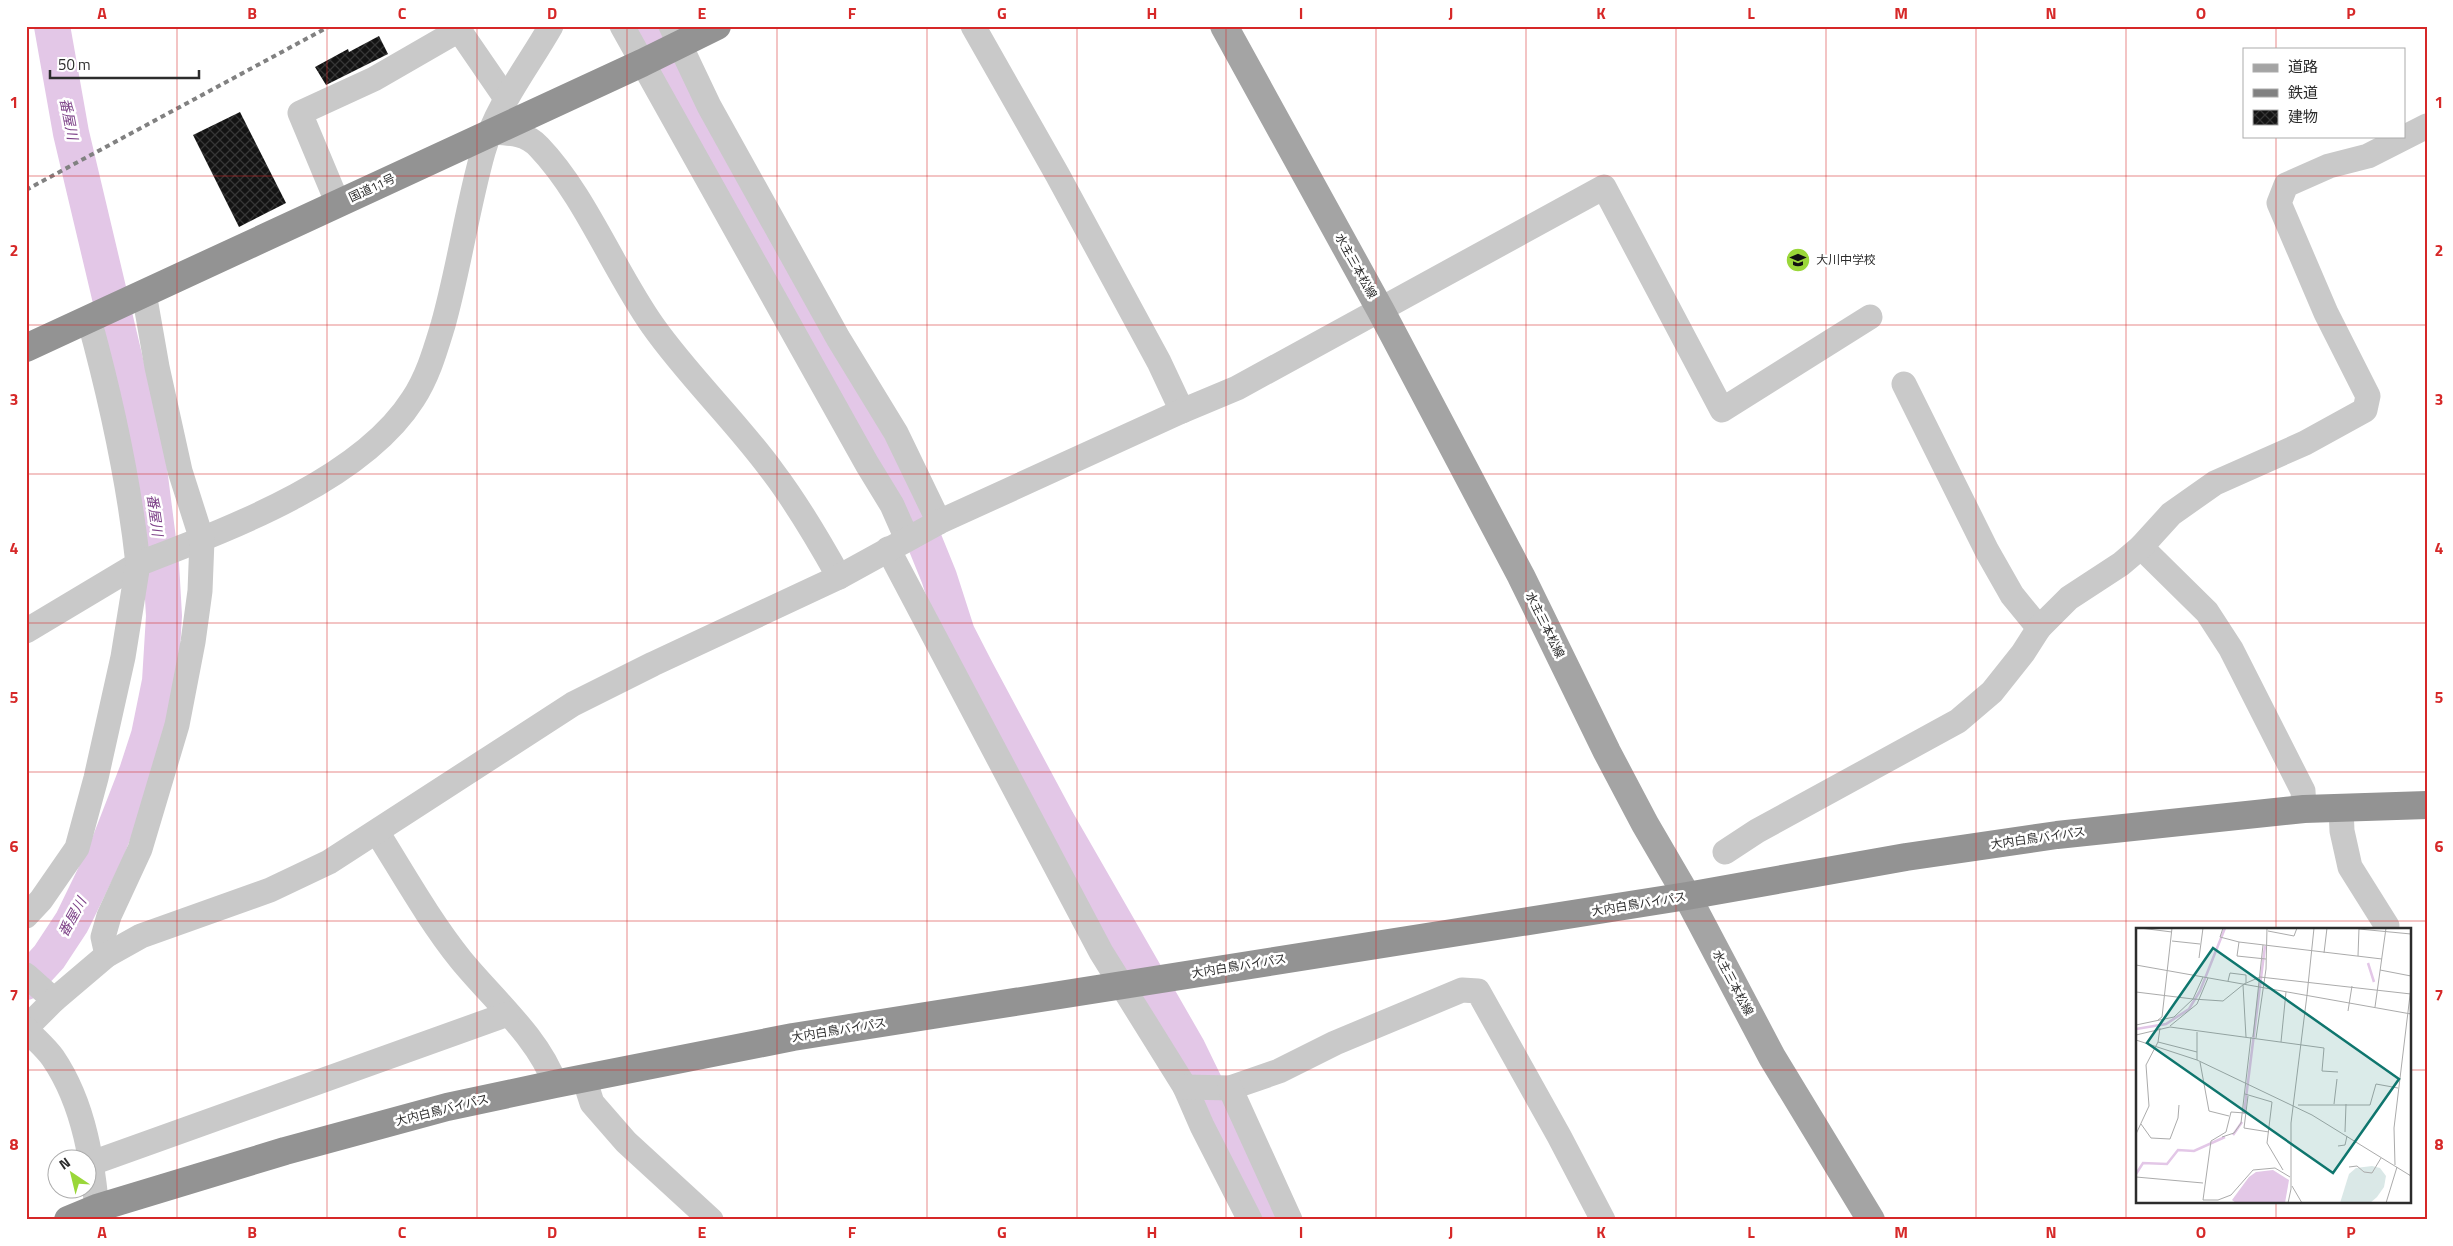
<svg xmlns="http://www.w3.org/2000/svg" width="2453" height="1246" viewBox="0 0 2453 1246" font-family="'Titillium Web','Noto Sans JP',sans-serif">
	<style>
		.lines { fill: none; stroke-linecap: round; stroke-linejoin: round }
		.river { stroke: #e3c7e7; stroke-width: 36 }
		.building { fill: url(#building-cross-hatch) }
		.minor { stroke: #c9c9c9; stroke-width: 25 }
		.major { stroke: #a4a4a4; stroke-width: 28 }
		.highway { stroke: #939393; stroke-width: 28 }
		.rail { stroke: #818181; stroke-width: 4; stroke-dasharray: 5 4; stroke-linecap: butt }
		.grid { fill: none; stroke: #d62828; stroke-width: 1; stroke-opacity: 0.55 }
		.labels { text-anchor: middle; stroke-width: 5; stroke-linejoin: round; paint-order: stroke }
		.street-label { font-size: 12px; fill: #2c2c2c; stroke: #fff }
		.poi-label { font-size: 12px; fill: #2c2c2c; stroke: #fff; text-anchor: start }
		.water-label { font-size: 14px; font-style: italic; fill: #7c4087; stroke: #fff }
		.inset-river { fill: none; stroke: #e3c7e7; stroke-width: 2.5 }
		.inset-road { fill: none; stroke: #ababab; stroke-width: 1 }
		.view { fill: #0f766e; fill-opacity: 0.15; stroke: #0f766e; stroke-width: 2.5 }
		.inset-edge { fill: none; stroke: #2c2c2c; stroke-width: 2.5 }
		.neatline { fill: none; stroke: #d62828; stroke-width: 2 }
		.grid-label { font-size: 16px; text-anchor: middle; font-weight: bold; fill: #d62828 }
	</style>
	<defs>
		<pattern id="building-cross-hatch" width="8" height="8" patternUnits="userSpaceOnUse" patternTransform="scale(1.25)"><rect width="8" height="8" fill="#131313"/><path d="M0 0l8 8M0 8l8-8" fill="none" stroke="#363636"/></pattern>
	</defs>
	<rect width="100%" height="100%" fill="#fff"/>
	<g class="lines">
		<g class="river">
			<path d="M 646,26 L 913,513 L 939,577 L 957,633 L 976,670 L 1057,821 L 1188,1049 L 1271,1220"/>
			<path d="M 26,982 L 49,957 L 72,922 L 106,852 L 137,772 L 149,735 L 160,681 L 164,616 L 161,563 L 147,453 L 71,133 L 52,26"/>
		</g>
	</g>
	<g class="building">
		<path d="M 379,36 L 388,54 L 326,85 L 315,67 L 348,49 L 349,52 Z"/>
		<path d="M 240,112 L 286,203 L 239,227 L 193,135 Z"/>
	</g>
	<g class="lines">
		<g class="minor">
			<path d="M 622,26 L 867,464 L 892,505 L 907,539"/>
			<path d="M 671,26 L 709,106 L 838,338 L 896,433 L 939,522"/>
			<path d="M 973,26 L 1057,174 L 1159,362 L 1182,411"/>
			<path d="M 491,132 C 510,133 526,133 539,147 C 585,195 614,271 653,326 C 689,377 736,421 773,472 C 798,505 819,541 839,577"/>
			<path d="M 338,204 L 300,113 L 374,79 L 459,30 L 505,97"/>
			<path d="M 1904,384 L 1987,551 L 2012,595 L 2039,628"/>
			<path d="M 2141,547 L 2207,612 L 2231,649 L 2303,791 L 2304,809"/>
			<path d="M 888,549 L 1101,952 L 1185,1087 L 1202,1126 L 1250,1220"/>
			<path d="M 26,631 L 138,564 C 129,481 111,399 89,319"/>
			<path d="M 2341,808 L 2342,831 L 2350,867 L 2387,926 L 2386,930"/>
			<path d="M 377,832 C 404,875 429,920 461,960 C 492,998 539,1038 555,1084"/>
			<path d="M 1725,852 L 1757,831 L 1958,721 L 1992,692 L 2023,653 L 2039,628 L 2069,598 L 2121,564 L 2141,547 L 2171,514 L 2215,483 L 2305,443 L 2365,410 L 2368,396 L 2326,313 L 2279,203 L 2286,185 L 2329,166 L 2368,156 L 2427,126"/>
			<path d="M 26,916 L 41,900 L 77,848 L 96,778 L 123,657 L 138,564 C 226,530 361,481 413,399 C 428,376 435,351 443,325 C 459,268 467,209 483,152 C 497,105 527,68 551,26"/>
			<path d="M 107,955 L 103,937 L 109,916 L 140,849 L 177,725 L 193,642 L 200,591 L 202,540 L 180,471 L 157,367 L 144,293"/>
			<path d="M 26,975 L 54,1000"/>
			<path d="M 26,1028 L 54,1000 L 107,955 L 141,936 L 270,890 L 329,862 L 573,704 L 653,664 L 839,577 L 939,522 L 1182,411 L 1237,388 L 1604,187 L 1722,410 L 1870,317"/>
			<path d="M 26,1029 C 35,1039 46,1048 53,1058 C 85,1105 93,1164 98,1220"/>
			<path d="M 584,1078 L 592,1103 L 626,1142 L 711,1220"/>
			<path d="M 1185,1087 L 1230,1088 L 1279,1071 L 1335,1043 L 1462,990 L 1478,991 L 1559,1136 L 1603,1220"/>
			<path d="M 1230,1088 L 1290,1220"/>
			<path d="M 92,1163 L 508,1014"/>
		</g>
		<path class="major" d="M 1224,26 L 1381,311 L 1521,576 L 1607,752 L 1645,824 L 1687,896 L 1772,1057 L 1871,1220"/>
		<g class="highway">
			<path d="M 26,348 L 642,63 L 717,26"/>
			<path d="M 68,1220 L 97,1208 L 285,1151 L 447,1107 L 555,1084 L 793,1037 L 1687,896 L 1906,857 L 2057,835 L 2304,809 L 2427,805"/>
		</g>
		<path class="rail" d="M 26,190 L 330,26"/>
	</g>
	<path class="grid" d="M 177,26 L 177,1220M 327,26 L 327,1220M 477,26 L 477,1220M 627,26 L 627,1220M 777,26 L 777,1220M 927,26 L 927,1220M 1077,26 L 1077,1220M 1226,26 L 1226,1220M 1376,26 L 1376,1220M 1526,26 L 1526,1220M 1676,26 L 1676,1220M 1826,26 L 1826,1220M 1976,26 L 1976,1220M 2126,26 L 2126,1220M 2276,26 L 2276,49M 2276,136 L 2276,930M 26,176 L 2427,176M 26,325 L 2427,325M 26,474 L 2427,474M 26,623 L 2427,623M 26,772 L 2427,772M 26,921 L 2427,921M 26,1070 L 2137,1070M 2409,1070 L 2427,1070M 2276,1202 L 2276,1220"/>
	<defs>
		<g id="school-disc" transform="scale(1.25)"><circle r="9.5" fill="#9ad739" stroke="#fff"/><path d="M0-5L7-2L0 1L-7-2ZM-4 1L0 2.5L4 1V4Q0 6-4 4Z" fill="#111"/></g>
	</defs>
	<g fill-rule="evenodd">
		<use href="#school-disc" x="1798" y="260"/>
	</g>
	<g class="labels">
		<g class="street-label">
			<text transform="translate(372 188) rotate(-25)" y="4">国道11号</text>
			<text transform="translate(1356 266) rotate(61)" y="4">水主三本松線</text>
			<text transform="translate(1545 625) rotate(64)" y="4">水主三本松線</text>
			<text transform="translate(2038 838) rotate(-8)" y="4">大内白鳥バイパス</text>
			<text transform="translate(1639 904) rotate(-9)" y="4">大内白鳥バイパス</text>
			<text transform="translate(1239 966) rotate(-9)" y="4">大内白鳥バイパス</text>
			<text transform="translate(1733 983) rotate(62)" y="4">水主三本松線</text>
			<text transform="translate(839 1030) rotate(-9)" y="4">大内白鳥バイパス</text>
			<text transform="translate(442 1110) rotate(-14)" y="4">大内白鳥バイパス</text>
		</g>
		<g class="poi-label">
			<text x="1816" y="264">大川中学校</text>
		</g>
		<g class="water-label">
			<text transform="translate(69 119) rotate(79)" y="5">番屋川</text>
			<text transform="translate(155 515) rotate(82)" y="5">番屋川</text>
			<text transform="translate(72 917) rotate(-61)" y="5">番屋川</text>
		</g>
	</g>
	<g transform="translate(2136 928)">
		<rect width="275" height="275" fill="#fff"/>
		<path d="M 236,238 L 244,240 L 250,248 L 248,259 L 241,269 L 234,275 L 204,275 L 213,246 L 220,240 Z" fill="#dae8e7"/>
		<path d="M 137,242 L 153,252 L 149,275 L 100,275 L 96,272 L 113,249 L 120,244 Z" fill="#e3c7e7"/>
		<path class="inset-river" d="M 232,35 L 238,54M 0,101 L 30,96 L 53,81 L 64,63 L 89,0M 108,186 L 129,18M 97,207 L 106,194M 0,246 L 7,235 L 31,236 L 42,222 L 58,223 L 89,209"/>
		<path class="inset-road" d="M 4,0 L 36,4M 87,0 L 84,9 L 103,14M 223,1 L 275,6M 132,3 L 158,8 L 161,0M 36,13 L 64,16M 188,25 L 191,0M 222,28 L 223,0M 63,30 L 67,0M 130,31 L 101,28 L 103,14 L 246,31M 0,37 L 275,86M 244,42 L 275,48M 92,53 L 94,45 L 110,47 L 110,55M 107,57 L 110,109M 0,64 L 57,71 L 67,49M 171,67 L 178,0M 239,79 L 250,0M 212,83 L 216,58M 22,92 L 26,89 L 36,0M 0,97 L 38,89 L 57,71 L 87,73 L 108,56 L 124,49 L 275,66M 34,98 L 61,76 L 72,50M 61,104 L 61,132M 0,107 L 34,99 L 188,120 L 186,143 L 202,144M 117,109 L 127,17M 120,110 L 130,41 L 131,0M 0,112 L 61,132 L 176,187 L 275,248M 22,114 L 61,124M 145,114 L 150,64M 64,134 L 73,183 L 93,188M 109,166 L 136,174 L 131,215 L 147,242M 112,168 L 108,200 L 133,204M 198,176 L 201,151M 162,177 L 234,177 L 240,156 L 262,160M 109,185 L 95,184 L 90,204 L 75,213 L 67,272 L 82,272 L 95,267 L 117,242 L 139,240 L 154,249M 5,196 L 15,210 L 34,211 L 42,190 L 43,177M 209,204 L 210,176M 0,206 L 13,178 L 10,137 L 22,114 L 24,100M 86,209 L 98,205 L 105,195 L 115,109M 202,218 L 209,217 L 211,208M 259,237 L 258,200 L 275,59M 213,239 L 221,238 L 228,244 L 236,245 L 245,230M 0,249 L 67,255M 156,258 L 166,275M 152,275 L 155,261 L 155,195 L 171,67M 250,275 L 261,239"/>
		<path class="view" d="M 77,20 L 263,151 L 197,245 L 11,115 Z"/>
		<rect width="275" height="275" class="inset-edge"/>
	</g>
	<rect width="2453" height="1246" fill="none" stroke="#ffffff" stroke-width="55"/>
	<rect x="2243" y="48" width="162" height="90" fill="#ffffff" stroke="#ababab"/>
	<rect x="2253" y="64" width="25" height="8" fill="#a4a4a4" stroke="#ababab"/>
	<text x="2288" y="72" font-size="15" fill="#2c2c2c">道路</text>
	<rect x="2253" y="89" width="25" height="8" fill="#818181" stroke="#ababab"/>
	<text x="2288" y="98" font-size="15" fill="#2c2c2c">鉄道</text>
	<rect x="2253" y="110" width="25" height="15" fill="url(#building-cross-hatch)" stroke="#ababab"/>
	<text x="2288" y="122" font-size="15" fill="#2c2c2c">建物</text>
	<g transform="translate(72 1174) rotate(325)"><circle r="24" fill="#ffffff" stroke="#ababab"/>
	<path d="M0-4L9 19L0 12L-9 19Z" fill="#9ad739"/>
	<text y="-8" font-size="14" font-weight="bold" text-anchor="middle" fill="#2c2c2c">N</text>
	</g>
	<path d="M50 70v8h149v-8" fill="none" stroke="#2c2c2c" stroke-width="2.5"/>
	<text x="58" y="70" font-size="15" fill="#2c2c2c" stroke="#ffffff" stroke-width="4" paint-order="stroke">50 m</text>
	<rect x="28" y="28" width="2398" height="1190" class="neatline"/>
	<g class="grid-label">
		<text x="102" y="19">A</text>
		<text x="252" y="19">B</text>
		<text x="402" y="19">C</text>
		<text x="552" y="19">D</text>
		<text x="702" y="19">E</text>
		<text x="852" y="19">F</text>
		<text x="1002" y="19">G</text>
		<text x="1152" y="19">H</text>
		<text x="1301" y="19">I</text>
		<text x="1451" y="19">J</text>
		<text x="1601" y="19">K</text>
		<text x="1751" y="19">L</text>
		<text x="1901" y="19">M</text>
		<text x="2051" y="19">N</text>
		<text x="2201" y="19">O</text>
		<text x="2351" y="19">P</text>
		<text x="14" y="108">1</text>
		<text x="2439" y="108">1</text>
		<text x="14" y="256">2</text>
		<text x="2439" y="256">2</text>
		<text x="14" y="405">3</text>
		<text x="2439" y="405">3</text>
		<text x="14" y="554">4</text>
		<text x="2439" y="554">4</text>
		<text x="14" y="703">5</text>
		<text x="2439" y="703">5</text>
		<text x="14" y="852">6</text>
		<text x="2439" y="852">6</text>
		<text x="14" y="1001">7</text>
		<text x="2439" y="1001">7</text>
		<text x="14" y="1150">8</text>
		<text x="2439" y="1150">8</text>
		<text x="102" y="1238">A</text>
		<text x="252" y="1238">B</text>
		<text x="402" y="1238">C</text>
		<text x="552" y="1238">D</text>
		<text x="702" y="1238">E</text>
		<text x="852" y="1238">F</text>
		<text x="1002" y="1238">G</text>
		<text x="1152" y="1238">H</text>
		<text x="1301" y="1238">I</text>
		<text x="1451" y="1238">J</text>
		<text x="1601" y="1238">K</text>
		<text x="1751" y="1238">L</text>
		<text x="1901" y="1238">M</text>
		<text x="2051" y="1238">N</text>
		<text x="2201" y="1238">O</text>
		<text x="2351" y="1238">P</text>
	</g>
</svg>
